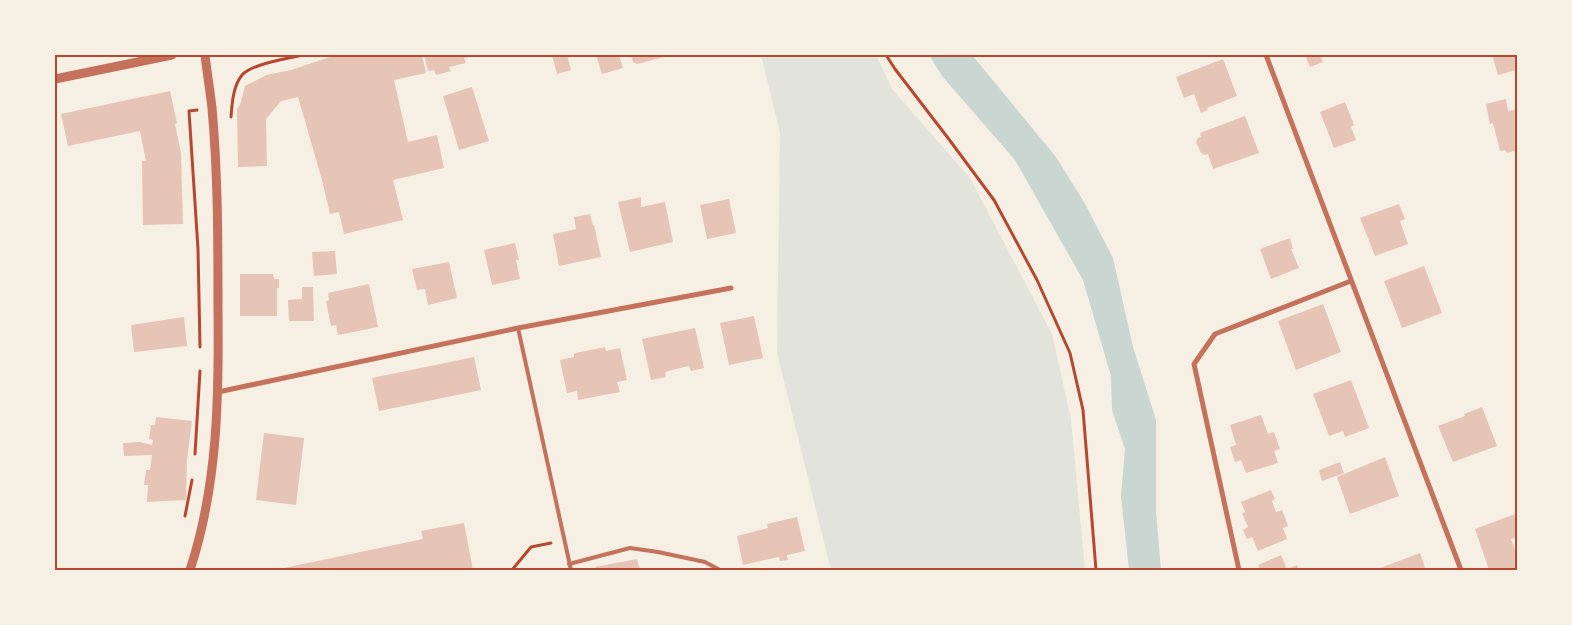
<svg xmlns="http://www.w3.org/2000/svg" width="1572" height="625" viewBox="0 0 1572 625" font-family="'Noto Sans',sans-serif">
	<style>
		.green { fill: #e2e4dc }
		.water { fill: #c9d6d2 }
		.building { fill: #e6c5b7 }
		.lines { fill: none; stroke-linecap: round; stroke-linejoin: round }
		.path { stroke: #b5482f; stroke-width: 3 }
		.service { stroke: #c5725c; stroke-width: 4 }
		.minor { stroke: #c5725c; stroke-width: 5 }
		.tertiary { stroke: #c5725c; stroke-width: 9 }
		.neatline { fill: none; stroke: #b5482f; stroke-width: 2 }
	</style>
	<rect width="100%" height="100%" fill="#f6efe4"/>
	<path class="green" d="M 761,55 L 876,55 L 892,89 L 970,178 L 1052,334 L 1071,419 L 1085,570 L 831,570 L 777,353 L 780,133 Z"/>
	<path class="water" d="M 929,55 L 972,55 L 1056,157 L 1084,202 L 1113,258 L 1133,347 L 1156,420 L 1156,512 L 1161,570 L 1129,570 L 1121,496 L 1125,449 L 1112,410 L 1111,376 L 1083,280 L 1015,160 L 942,76 Z"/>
	<g class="building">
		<path d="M 336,55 L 422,55 L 426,73 L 394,80 L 408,142 L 437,135 L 444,168 L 393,180 L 403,220 L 344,234 L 339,212 L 330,214 L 322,180 L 298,97 L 281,101 L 266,119 L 267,166 L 238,167 L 237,109 L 240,105 L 245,86 L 263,77 L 266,75 L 291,70 Z"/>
		<path d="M 424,55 L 473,55 L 473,56 L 464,58 L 466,63 L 449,67 L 451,71 L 436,75 L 434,70 L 428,71 Z"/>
		<path d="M 552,55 L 567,55 L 571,70 L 557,74 Z"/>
		<path d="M 596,55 L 611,55 L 612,57 L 619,55 L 623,68 L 602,74 Z"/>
		<path d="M 631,55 L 668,55 L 668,56 L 637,64 L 633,62 Z"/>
		<path d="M 1305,55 L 1320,55 L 1323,62 L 1310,67 Z"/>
		<path d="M 1492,55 L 1517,55 L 1517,70 L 1498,75 Z"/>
		<path d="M 1223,59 L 1237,96 L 1207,108 L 1208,110 L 1201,113 L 1194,94 L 1184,98 L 1176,77 Z"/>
		<path d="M 472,87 L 489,141 L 459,150 L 443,96 Z"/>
		<path d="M 170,91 L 177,123 L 175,124 L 181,153 L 183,224 L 143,225 L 142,161 L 146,161 L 140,131 L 68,146 L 61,114 Z"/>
		<path d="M 1506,99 L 1508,111 L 1517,109 L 1517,150 L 1507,153 L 1505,150 L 1500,151 L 1493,123 L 1490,124 L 1486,104 Z"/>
		<path d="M 1345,102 L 1354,125 L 1351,127 L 1356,140 L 1334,148 L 1320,112 Z"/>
		<path d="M 1245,116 L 1259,153 L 1213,169 L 1208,154 L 1205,155 L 1201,153 L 1196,142 L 1198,138 L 1201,137 L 1200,133 Z"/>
		<path d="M 641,197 L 641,207 L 665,202 L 673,242 L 630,252 L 618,202 Z"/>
		<path d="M 729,199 L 736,233 L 707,239 L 700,205 Z"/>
		<path d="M 1399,204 L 1405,219 L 1400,221 L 1408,244 L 1375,256 L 1360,218 Z"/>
		<path d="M 590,214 L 593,226 L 594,225 L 601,257 L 559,266 L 553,234 L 576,229 L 574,217 Z"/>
		<path d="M 1290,238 L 1293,249 L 1291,249 L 1299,268 L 1271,279 L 1260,249 Z"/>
		<path d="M 515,243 L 519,260 L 516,260 L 520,279 L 492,285 L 484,250 Z"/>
		<path d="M 335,251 L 337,274 L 314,276 L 312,252 Z"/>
		<path d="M 449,262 L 457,298 L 428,305 L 425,289 L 417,290 L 412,269 Z"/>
		<path d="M 1424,266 L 1442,313 L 1402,328 L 1384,281 Z"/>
		<path d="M 240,274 L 273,274 L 274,279 L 279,279 L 279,288 L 277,288 L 277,316 L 240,316 Z"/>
		<path d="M 369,284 L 378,327 L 338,335 L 336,325 L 331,326 L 326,301 L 329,300 L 328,293 Z"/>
		<path d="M 302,287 L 313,287 L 314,321 L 289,321 L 288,300 L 302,299 Z"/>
		<path d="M 1323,304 L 1341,352 L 1296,370 L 1278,321 Z"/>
		<path d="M 754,316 L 763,358 L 729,365 L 720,323 Z"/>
		<path d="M 184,317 L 187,346 L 134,352 L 131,325 Z"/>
		<path d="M 695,328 L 704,368 L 691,371 L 689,366 L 676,369 L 665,372 L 666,377 L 651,380 L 642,339 Z"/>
		<path d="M 605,347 L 606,351 L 620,348 L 627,380 L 617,382 L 620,392 L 578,400 L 577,391 L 567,393 L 560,360 L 574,357 L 574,354 L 576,353 Z"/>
		<path d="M 474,357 L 481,390 L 379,411 L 372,378 Z"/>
		<path d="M 1351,380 L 1369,428 L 1345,437 L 1343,431 L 1329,436 L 1313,394 Z"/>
		<path d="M 1482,407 L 1497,446 L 1453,462 L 1438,426 L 1465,416 L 1464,414 Z"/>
		<path d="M 1261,415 L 1268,434 L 1274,432 L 1280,449 L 1274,451 L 1278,463 L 1246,473 L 1241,460 L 1235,462 L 1230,447 L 1236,445 L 1230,425 Z"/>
		<path d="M 156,417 L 192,421 L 187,460 L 186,500 L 147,502 L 148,485 L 144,485 L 146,470 L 150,470 L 152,455 L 124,456 L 123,443 L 140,442 L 152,445 L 153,440 L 149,439 L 151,425 L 155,425 Z"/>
		<path d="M 264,433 L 304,438 L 296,505 L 256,500 Z"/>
		<path d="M 1385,457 L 1399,496 L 1350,514 L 1337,477 Z"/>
		<path d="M 1340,462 L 1344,473 L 1322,481 L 1319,470 Z"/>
		<path d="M 1271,490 L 1275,499 L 1272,501 L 1276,512 L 1282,510 L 1288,526 L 1283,528 L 1287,539 L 1258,551 L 1252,537 L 1247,539 L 1243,530 L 1248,527 L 1242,513 L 1245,512 L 1241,502 Z"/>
		<path d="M 1515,514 L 1517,520 L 1517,537 L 1511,539 L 1517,555 L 1517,570 L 1489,570 L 1475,529 Z"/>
		<path d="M 797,517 L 805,551 L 787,555 L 788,560 L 780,561 L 779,557 L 743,565 L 737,536 L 768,528 L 767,524 Z"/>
		<path d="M 464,523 L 473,570 L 274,570 L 423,539 L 421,531 Z"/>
		<path d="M 1420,553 L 1426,570 L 1375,570 Z"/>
		<path d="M 1281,555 L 1287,569 L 1297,565 L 1299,570 L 1260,570 L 1258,565 Z"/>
		<path d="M 637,559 L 640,570 L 596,570 L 595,567 Z"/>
	</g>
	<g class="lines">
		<g class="path">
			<path d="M 886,55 L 895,69 L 948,138 L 994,200 L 1037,280 L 1070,353 L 1083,410 L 1096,570"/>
			<path d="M 197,110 L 189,111 L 198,249 L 200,347"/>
			<path d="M 231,117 C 232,104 233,86 242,75 C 252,64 288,58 303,55"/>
			<path d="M 195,454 L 200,371"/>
			<path d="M 185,516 L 192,480"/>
			<path d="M 512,570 L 531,547 L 551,543"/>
		</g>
		<g class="service">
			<path d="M 518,328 L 571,570"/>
			<path d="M 569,564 L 630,548 L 658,552 L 705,562 L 720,570"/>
		</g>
		<g class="minor">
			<path d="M 1266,55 L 1461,570"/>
			<path d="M 218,392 L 518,328 L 731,288"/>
			<path d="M 1239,570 L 1194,364 L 1215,334 L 1351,281"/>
		</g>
		<g class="tertiary">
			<path d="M 55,79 L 172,55"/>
			<path d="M 190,570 C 218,485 219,396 218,308 C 218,241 218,174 212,108 C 210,90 207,73 205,55"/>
		</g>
	</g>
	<rect width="1572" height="625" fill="none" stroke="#f6efe4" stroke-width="112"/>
	<rect x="56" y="56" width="1460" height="513" class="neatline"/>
</svg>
